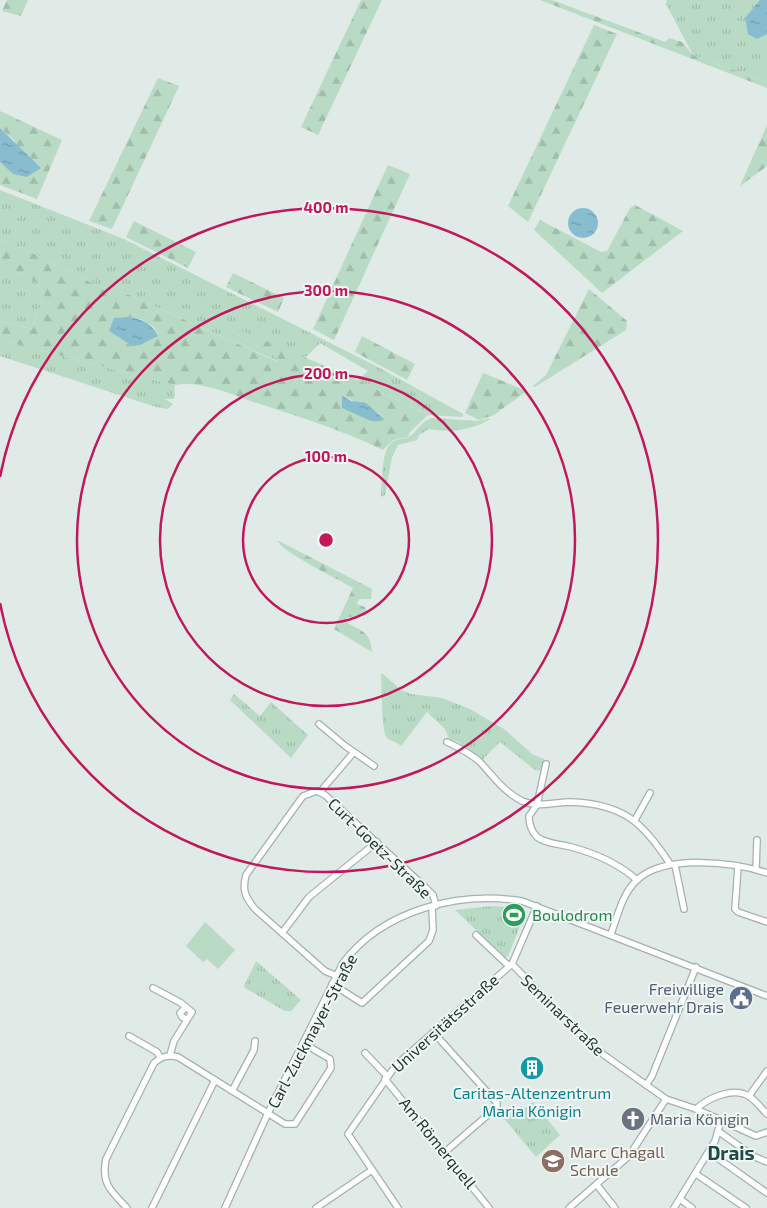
<svg xmlns="http://www.w3.org/2000/svg" width="767" height="1208" viewBox="0 0 767 1208" font-family="'Exo 2',sans-serif">
	<style>
		.grass { fill: url(#grass-tufts) }
		.forest { fill: url(#forest-firs); fill-rule: evenodd }
		.garden { fill: #b9dbc5 }
		.water { fill: url(#water-ripples) }
		.lines { fill: none; stroke-linecap: round; stroke-linejoin: round }
		.minor-casing { stroke: #a3b2ae; stroke-width: 8 }
		.minor { stroke: #fff; stroke-width: 5.5 }
		.ring { fill: none; stroke: #c2185b; stroke-width: 2.5 }
		.labels { text-anchor: middle; stroke-width: 4; stroke-linejoin: round; paint-order: stroke }
		.street-label { font-size: 16px; fill: #213a36; stroke: #f0f7f4 }
		.leisure-label { font-size: 16px; fill: #27864d; stroke: #f0f7f4; text-anchor: start }
		.service-label { font-size: 16px; fill: #4e5e75; stroke: #f0f7f4; text-anchor: end }
		.culture-label { font-size: 16px; fill: #0d838f; stroke: #f0f7f4 }
		.worship-label { font-size: 16px; fill: #5b616d; stroke: #f0f7f4; text-anchor: start }
		.education-label { font-size: 16px; fill: #785e54; stroke: #f0f7f4; text-anchor: start }
		.quarter-label { font-size: 19px; font-weight: bold; fill: #1d4c45; stroke: #f0f7f4 }
		.centre { fill: #c2185b; stroke: #f0f7f4; stroke-width: 2.5 }
		.ring-label { font-size: 15px; text-anchor: middle; font-weight: bold; fill: #c2185b; stroke: #f0f7f4; stroke-width: 4; stroke-linejoin: round; paint-order: stroke }
	</style>
	<defs>
		<pattern id="grass-tufts" width="24" height="20" patternUnits="userSpaceOnUse" patternTransform="scale(1.25)"><rect width="24" height="20" fill="#b9dbc5"/><path d="M3 7l-1-3M5 7V3M7 7l1-3M15 17l-1-3M17 17v-4M19 17l1-3" fill="none" stroke="#9fbdaa"/></pattern>
		<pattern id="forest-firs" width="22" height="20" patternUnits="userSpaceOnUse" patternTransform="scale(1.25)"><rect width="22" height="20" fill="#b9dbc5"/><path d="M5 1l3.5 6h-7zM16 11l3.5 6h-7z" fill="#9fbdaa"/></pattern>
		<pattern id="water-ripples" width="26" height="14" patternUnits="userSpaceOnUse" patternTransform="scale(1.25)"><rect width="26" height="14" fill="#88bdcf"/><path d="M2 4q2-2 4 0t4 0M15 11q2-2 4 0t4 0" fill="none" stroke="#6f9ba9"/></pattern>
	</defs>
	<rect width="100%" height="100%" fill="#e0eae7"/>
	<g class="grass">
		<path d="M 667,0 L 767,0 L 767,82 L 693,55 L 666,4 Z"/>
		<path d="M 0,190 L 124,239 L 378,367 L 463,414 L 463,417 L 428,415 L 358,380 L 368,371 L 320,343 L 305,358 L 235,329 L 232,331 L 279,359 L 279,362 L 127,294 L 94,284 L 20,247 L 0,240 Z"/>
		<path d="M 0,258 L 4,265 L 33,280 L 45,293 L 32,329 L 0,321 Z"/>
		<path d="M 0,340 L 175,385 L 174,399 L 165,399 L 173,404 L 168,409 L 156,407 L 0,356 Z"/>
		<path d="M 431,418 L 477,421 L 491,418 C 476,430 448,433 429,429 L 419,435 L 417,440 L 398,445 L 392,457 L 385,495 L 381,497 C 382,484 381,450 392,442 C 397,438 405,440 410,436 C 418,430 421,422 431,418 Z"/>
		<path d="M 381,674 L 383,674 L 401,690 L 411,694 L 442,698 L 470,709 L 504,729 L 532,754 L 544,759 L 542,771 L 535,770 L 500,742 L 482,760 L 458,742 L 449,739 L 445,729 L 427,712 L 401,746 C 397,742 391,741 387,738 C 381,731 382,686 381,674 Z"/>
		<path d="M 234,694 L 260,716 L 271,702 L 308,735 L 291,758 L 230,700 Z"/>
		<path d="M 492,906 L 520,908 L 523,909 L 525,914 L 508,956 L 505,957 L 455,910 Z"/>
		<path d="M 256,961 L 301,1000 L 291,1011 L 285,1011 L 245,988 L 244,986 Z"/>
		<path d="M 533,1102 L 560,1135 L 536,1157 L 502,1116 L 513,1107 L 519,1113 Z"/>
	</g>
	<g class="forest">
		<path d="M 7,0 L 28,0 L 21,16 L 2,11 Z"/>
		<path d="M 361,0 L 382,0 L 318,135 L 301,127 Z"/>
		<path d="M 540,0 L 552,0 L 665,42 L 669,38 L 682,42 L 693,55 L 767,82 L 767,88 Z"/>
		<path d="M 594,25 L 617,34 L 528,222 L 508,206 Z"/>
		<path d="M 158,78 L 179,86 L 112,229 L 89,221 Z"/>
		<path d="M 0,111 L 62,140 L 37,199 L 0,185 L 0,162 L 13,174 L 15,141 L 0,128 Z"/>
		<path d="M 767,125 L 767,166 L 740,186 Z"/>
		<path d="M 388,165 L 410,174 L 334,340 L 313,329 Z"/>
		<path d="M 635,205 L 683,231 L 602,293 L 534,230 L 540,220 L 601,252 L 607,251 L 630,208 Z"/>
		<path d="M 134,221 L 196,252 L 188,268 L 126,237 Z"/>
		<path d="M 0,240 L 20,247 L 94,284 L 127,294 L 278,362 L 279,359 L 232,331 L 235,328 L 358,380 L 428,415 L 410,432 L 408,437 L 393,440 L 383,450 C 342,430 300,417 257,403 C 232,395 201,380 175,385 L 0,340 L 0,321 L 32,329 L 45,293 L 33,280 L 4,265 L 0,258 ZM 140,319 L 153,326 L 158,335 L 132,346 L 109,331 ZM 343,395 C 357,405 374,406 385,420 L 342,408 Z"/>
		<path d="M 233,273 L 284,298 L 278,312 L 226,287 Z"/>
		<path d="M 589,289 L 627,321 L 626,330 L 535,387 L 533,386 L 546,375 Z"/>
		<path d="M 362,336 L 415,364 L 407,380 L 355,352 Z"/>
		<path d="M 483,373 L 527,391 L 494,415 L 479,420 L 465,413 Z"/>
		<path d="M 277,540 L 372,589 L 371,599 L 359,599 L 357,604 L 365,607 L 367,613 L 357,617 L 348,617 L 345,621 C 360,632 370,629 372,652 L 334,629 L 353,588 C 338,579 283,553 277,540 Z"/>
	</g>
	<g class="garden">
		<path d="M 509,909 L 521,913 L 517,922 L 506,917 Z"/>
		<path d="M 205,922 L 235,950 L 218,969 L 207,959 L 203,962 L 186,946 Z"/>
	</g>
	<g class="water">
		<path d="M 760,0 L 767,0 L 767,34 L 757,39 L 748,34 L 745,18 Z"/>
		<path d="M 0,128 L 41,168 L 27,177 L 13,174 L 0,162 Z"/>
		<circle cx="583" cy="223" r="15"/>
		<path d="M 127,317 C 141,319 151,322 158,336 L 140,345 L 132,346 L 109,331 L 114,318 Z"/>
		<path d="M 342,395 L 351,401 L 366,403 L 385,420 L 371,421 L 342,408 Z"/>
	</g>
	<g class="lines">
		<g class="minor-casing">
			<g id="minor">
				<path d="M 319,724 L 344,745 L 374,766"/>
				<path d="M 447,742 C 459,748 470,753 480,762 C 493,776 504,792 522,801 C 538,808 554,802 571,802 C 623,804 643,822 670,864"/>
				<path d="M 546,764 L 537,805 L 529,816 C 529,824 531,831 537,837 C 546,844 561,844 571,847 C 594,853 619,864 637,880"/>
				<path d="M 320,792 L 354,752"/>
				<path d="M 635,820 L 650,793"/>
				<path d="M 675,865 L 684,909"/>
				<path d="M 738,866 L 735,909 L 738,912 L 767,922"/>
				<path d="M 756,869 L 757,840"/>
				<path d="M 282,933 L 309,897 L 377,842"/>
				<path d="M 611,934 C 618,915 622,894 637,880 C 665,854 734,862 767,873"/>
				<path d="M 476,935 L 509,966"/>
				<path d="M 512,964 L 573,1028 L 604,1055 L 666,1099 L 696,1109 C 708,1098 734,1086 750,1097 C 756,1101 762,1109 767,1114"/>
				<path d="M 337,976 L 325,971 L 255,909 C 245,897 242,890 246,875 L 303,796 L 317,791 L 325,795 L 426,888 L 433,895 L 436,906"/>
				<path d="M 332,984 L 362,1003 L 429,941 L 433,930 L 432,907"/>
				<path d="M 153,988 L 181,1003 L 192,1012 L 174,1041 L 170,1055"/>
				<path d="M 186,1007 L 180,1013 L 182,1017 L 186,1019"/>
				<path d="M 433,1032 L 497,1103 L 497,1107 L 445,1152"/>
				<path d="M 129,1036 L 157,1052 L 160,1057"/>
				<path d="M 365,1053 L 387,1076"/>
				<path d="M 385,1079 L 489,1208"/>
				<path d="M 646,1085 L 652,1076 L 696,967"/>
				<path d="M 232,1091 L 254,1050 L 255,1041"/>
				<path d="M 749,1096 L 767,1071"/>
				<path d="M 696,1109 L 756,1136 L 767,1132"/>
				<path d="M 718,1131 L 753,1156 L 767,1162"/>
				<path d="M 709,1152 L 767,1193"/>
				<path d="M 696,1174 L 746,1208"/>
				<path d="M 597,1185 L 615,1208"/>
				<path d="M 680,1199 L 692,1208"/>
				<path d="M 127,1208 C 111,1191 101,1184 106,1159 L 154,1063 C 162,1056 168,1055 178,1057 L 285,1124 L 295,1124 L 331,1068 L 330,1059 L 303,1043"/>
				<path d="M 152,1208 L 215,1080"/>
				<path d="M 225,1208 L 268,1113 L 343,963 C 383,910 458,891 522,901 L 767,996"/>
				<path d="M 316,1208 L 372,1170"/>
				<path d="M 398,1208 L 348,1134 L 396,1065 L 512,964 L 537,906"/>
				<path d="M 569,1208 L 629,1156 L 666,1099"/>
				<path d="M 674,1208 L 715,1141 L 721,1120"/>
			</g>
		</g>
		<use href="#minor" class="minor"/>
	</g>
	<g class="ring">
		<circle cx="326" cy="540" r="83"/>
		<circle cx="326" cy="540" r="166"/>
		<circle cx="326" cy="540" r="249"/>
		<path d="M0 477A332 332 0 1 1 0 603"/>
	</g>
	<defs>
		<g id="stadium-disc" transform="scale(1.25)"><circle r="9.5" fill="#2e9e5b" stroke="#f0f7f4"/><path d="M0-5a6.5 5 0 1 0 0 10a6.5 5 0 1 0 0-10ZM-3.5-1.8h7v3.6h-7Z" fill="#fff"/></g>
		<g id="civic-disc" transform="scale(1.25)"><circle r="9.5" fill="#5c6f8a" stroke="#f0f7f4"/><path d="M-.6-6.5H3V-4.5H.6V-3L4-1V1h2V6H-6V1h2V-1L-.6-3ZM-1.2 2.5V6h2.4V2.5Z" fill="#fff"/></g>
		<g id="building-disc" transform="scale(1.25)"><circle r="9.5" fill="#0f9aa8" stroke="#f0f7f4"/><path d="M-4-6H4V6H1V3H-1V6H-4ZM-2.5-4.3h1.7v1.8h-1.7ZM.8-4.3h1.7v1.8H.8ZM-2.5-1h1.7V.8h-1.7ZM.8-1h1.7V.8H.8Z" fill="#fff"/></g>
		<g id="church-disc" transform="scale(1.25)"><circle r="9.5" fill="#6b7280" stroke="#f0f7f4"/><path d="M-1.2-6h2.4v3.5h3.3v2.4h-3.3V6h-2.4V-.1h-3.3v-2.4h3.3Z" fill="#fff"/></g>
		<g id="school-disc" transform="scale(1.25)"><circle r="9.5" fill="#8d6e63" stroke="#f0f7f4"/><path d="M0-5L7-2L0 1L-7-2ZM-4 1L0 2.5L4 1V4Q0 6-4 4Z" fill="#fff"/></g>
	</defs>
	<g fill-rule="evenodd">
		<use href="#stadium-disc" x="514" y="915"/>
		<use href="#civic-disc" x="741" y="998"/>
		<use href="#building-disc" x="532" y="1068"/>
		<use href="#church-disc" x="633" y="1119"/>
		<use href="#school-disc" x="553" y="1161"/>
	</g>
	<g class="labels">
		<g class="street-label">
			<text transform="translate(380 848) rotate(44)" y="6">Curt-Goetz-Straße</text>
			<text transform="translate(563 1015) rotate(44)" y="6">Seminarstraße</text>
			<text transform="translate(445 1023) rotate(-42)" y="6">Universitätsstraße</text>
			<text transform="translate(312 1031) rotate(-62)" y="6">Carl-Zuckmayer-Straße</text>
			<text transform="translate(438 1143) rotate(51)" y="6">Am Römerquell</text>
		</g>
		<g class="leisure-label">
			<text x="532" y="921">Boulodrom</text>
		</g>
		<g class="service-label">
			<text x="724" y="995">Freiwillige<tspan x="724" dy="18">Feuerwehr Drais</tspan></text>
		</g>
		<g class="culture-label">
			<text x="532" y="1099">Caritas-Altenzentrum<tspan x="532" dy="18">Maria Königin</tspan></text>
		</g>
		<g class="worship-label">
			<text x="650" y="1125">Maria Königin</text>
		</g>
		<g class="education-label">
			<text x="570" y="1158">Marc Chagall<tspan x="570" dy="18">Schule</tspan></text>
		</g>
		<g class="quarter-label">
			<text x="731" y="1160">Drais</text>
		</g>
	</g>
	<circle cx="326" cy="540" r="8" class="centre"/>
	<g class="ring-label">
		<text x="326" y="213">400 m</text>
		<text x="326" y="296">300 m</text>
		<text x="326" y="379">200 m</text>
		<text x="326" y="462">100 m</text>
	</g>
</svg>
